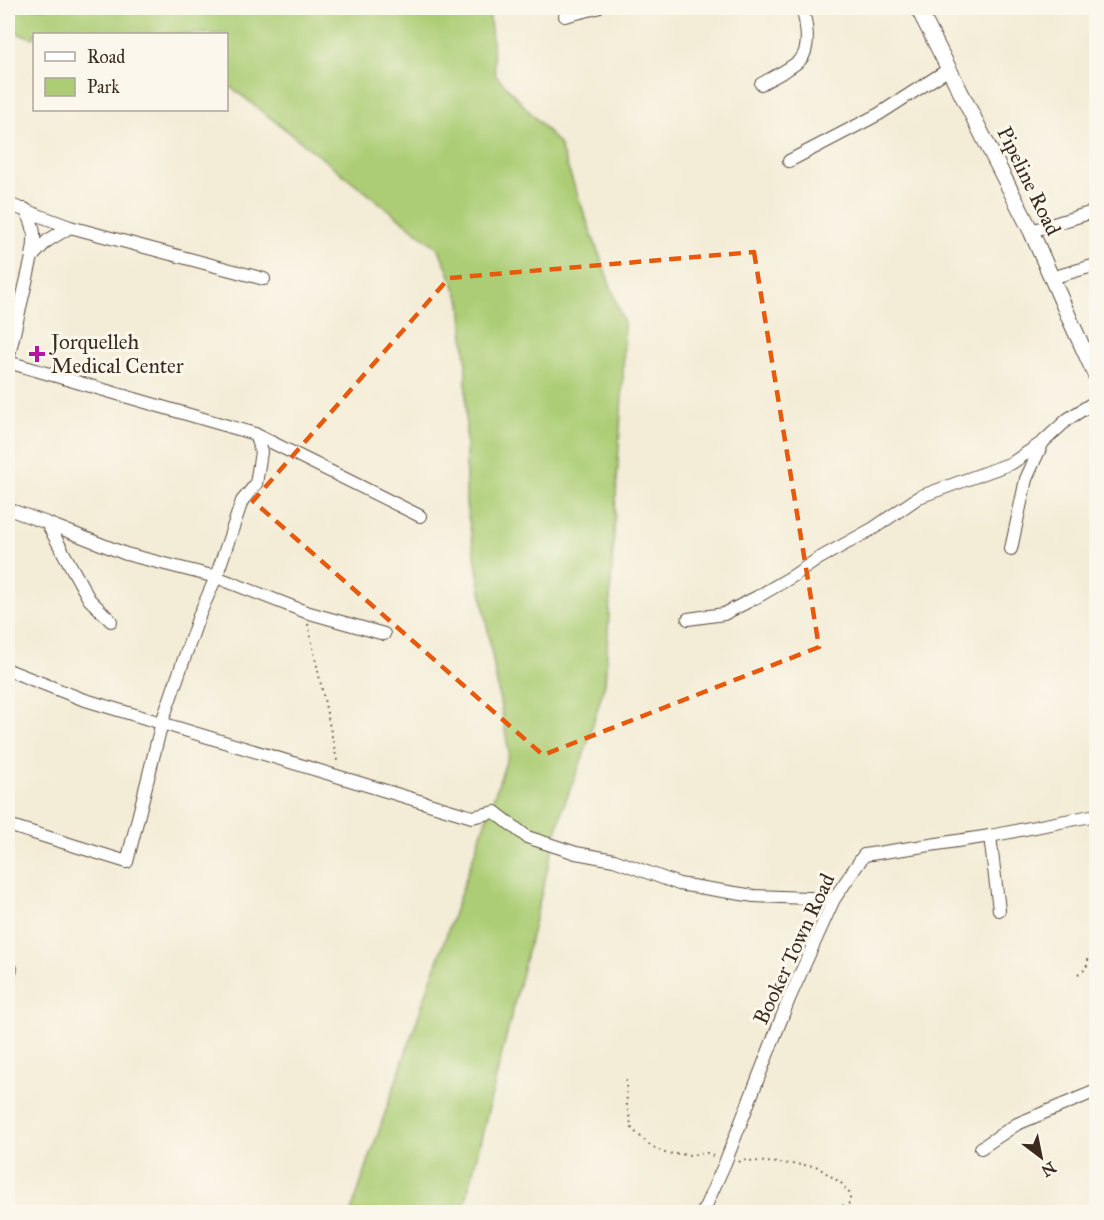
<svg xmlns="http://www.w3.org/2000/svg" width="1104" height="1220" viewBox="0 0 1104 1220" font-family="'IM FELL Great Primer',serif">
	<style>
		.green { fill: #accd75; stroke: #747c4a; stroke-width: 1.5 }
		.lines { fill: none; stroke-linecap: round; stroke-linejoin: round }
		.minor-casing { stroke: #57473a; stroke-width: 14 }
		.tertiary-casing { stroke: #57473a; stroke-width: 17 }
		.path { stroke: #57473a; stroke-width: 2; stroke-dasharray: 1.5 4.5; stroke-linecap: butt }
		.minor { stroke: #fff; stroke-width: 12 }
		.tertiary { stroke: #fff; stroke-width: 15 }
		.marked { fill: none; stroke: #e8590c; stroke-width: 4.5; stroke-dasharray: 12 8; stroke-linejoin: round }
		.poi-dot { fill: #b5179e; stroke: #fbf7ec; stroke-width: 2 }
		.labels { text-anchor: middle; stroke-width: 6; stroke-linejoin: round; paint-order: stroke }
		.street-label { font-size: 21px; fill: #3b2a1e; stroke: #fbf7ec }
		.poi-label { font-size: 21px; fill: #3b2a1e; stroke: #fbf7ec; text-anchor: start }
	</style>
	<rect width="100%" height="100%" fill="#fbf7ec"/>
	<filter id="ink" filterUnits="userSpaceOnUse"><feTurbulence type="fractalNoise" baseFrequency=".0167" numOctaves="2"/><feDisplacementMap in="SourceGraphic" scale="12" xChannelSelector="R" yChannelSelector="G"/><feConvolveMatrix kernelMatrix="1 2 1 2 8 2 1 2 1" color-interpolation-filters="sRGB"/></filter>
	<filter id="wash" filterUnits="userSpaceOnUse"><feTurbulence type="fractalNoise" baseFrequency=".008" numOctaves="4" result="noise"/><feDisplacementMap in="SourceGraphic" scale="24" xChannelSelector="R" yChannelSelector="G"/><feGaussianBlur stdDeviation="1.35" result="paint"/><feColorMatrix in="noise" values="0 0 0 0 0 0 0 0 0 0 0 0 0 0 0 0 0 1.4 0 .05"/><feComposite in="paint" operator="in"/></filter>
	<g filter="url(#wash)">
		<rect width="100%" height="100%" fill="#f3ecd6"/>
		<path class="green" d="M 8,8 L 489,8 L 495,74 L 559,144 L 624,323 L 623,378 L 605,683 L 585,751 L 562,810 L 463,1212 L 351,1212 L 509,753 L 466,504 L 466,360 L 461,302 L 439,249 L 232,88 L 227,87 L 226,34 L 34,34 L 34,38 L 8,31 Z"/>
	</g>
	<g filter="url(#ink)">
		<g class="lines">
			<g class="minor-casing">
				<g id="minor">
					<path d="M 565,16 L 597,8"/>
					<path d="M 761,84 C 773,77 791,69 801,59 C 811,47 806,21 802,8"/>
					<path d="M 789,161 L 879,114 L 949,69"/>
					<path d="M 8,204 L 70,227 L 264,279"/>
					<path d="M 25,209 C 35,225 36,238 32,256"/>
					<path d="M 1031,231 L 1096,211"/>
					<path d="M 1051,278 L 1096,265"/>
					<path d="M 8,359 L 32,257 L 47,241 L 70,227"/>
					<path d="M 8,362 L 255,434 L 420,516"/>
					<path d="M 8,509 L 47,523 L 89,599 L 111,621"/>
					<path d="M 47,523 L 126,554 L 216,577 L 306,612 L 384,634"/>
					<path d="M 1011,549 L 1026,479 L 1042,444"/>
					<path d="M 688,619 L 724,614 L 757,597 L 793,576 L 818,559 L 874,528 L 919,497 L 1012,463 L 1043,442 L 1068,419 L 1096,401"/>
					<path d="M 8,670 L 82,699 L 472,817 L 495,812 L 527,837 L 576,853 L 614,860 L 679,884 L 754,896 L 834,899"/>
					<path d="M 8,825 L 127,862 L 162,722 L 199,616 L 216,577 L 242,501 L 256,484 L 261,452 L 255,434"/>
					<path d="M 990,836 L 999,910"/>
					<path d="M 8,968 L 11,969"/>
					<path d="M 981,1148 L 1017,1124 L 1096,1091"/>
					<path d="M 703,1212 L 725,1163 L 789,999 L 834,899 L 864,855 L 990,836 L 1096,815"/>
				</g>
			</g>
			<g class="tertiary-casing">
				<path id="tertiary" d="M 918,8 L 1031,231 L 1071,322 L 1096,376"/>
			</g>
			<g class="path">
				<path d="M 308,624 L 338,765"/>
				<path d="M 1078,974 L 1086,969 L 1089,956 L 1096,950"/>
				<path d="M 626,1080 L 627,1106 L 632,1129 L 651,1146 L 665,1153 L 690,1155 L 707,1153 L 715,1157"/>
				<path d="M 739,1162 L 742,1160 L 816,1166 L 841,1183 L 850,1194 L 850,1203 L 824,1212"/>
			</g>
			<use href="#minor" class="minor"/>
			<use href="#tertiary" class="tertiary"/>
		</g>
	</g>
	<path class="marked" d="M 754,252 L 819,647 L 543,755 L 253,501 L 449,278 Z"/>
	<path class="poi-dot" d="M34 345h6v6h6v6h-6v6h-6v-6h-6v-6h6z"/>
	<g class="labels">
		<g class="street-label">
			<text transform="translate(1029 181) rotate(64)" y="7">Pipeline Road</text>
			<text transform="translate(794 949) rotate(-65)" y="7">Booker Town Road</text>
		</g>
		<g class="poi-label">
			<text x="51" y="349">Jorquelleh<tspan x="51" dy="24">Medical Center</tspan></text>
		</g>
	</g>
	<rect width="1104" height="1220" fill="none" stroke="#fbf7ec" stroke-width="30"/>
	<rect x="33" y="33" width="195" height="78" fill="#fbf7ec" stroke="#aea59a" stroke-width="1.5"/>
	<rect x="45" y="52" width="30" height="9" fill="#ffffff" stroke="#aea59a" stroke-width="1.5"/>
	<text x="87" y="63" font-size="18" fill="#3b2a1e">Road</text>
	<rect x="45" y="78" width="30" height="18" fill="#accd75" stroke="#aea59a" stroke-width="1.5"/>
	<text x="87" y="93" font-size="18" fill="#3b2a1e">Park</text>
	<g transform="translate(1041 1157) rotate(148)" stroke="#fbf7ec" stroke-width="4.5" paint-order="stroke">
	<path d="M0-4.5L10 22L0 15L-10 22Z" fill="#3b2a1e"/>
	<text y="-9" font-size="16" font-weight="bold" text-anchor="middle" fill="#3b2a1e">N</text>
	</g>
</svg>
